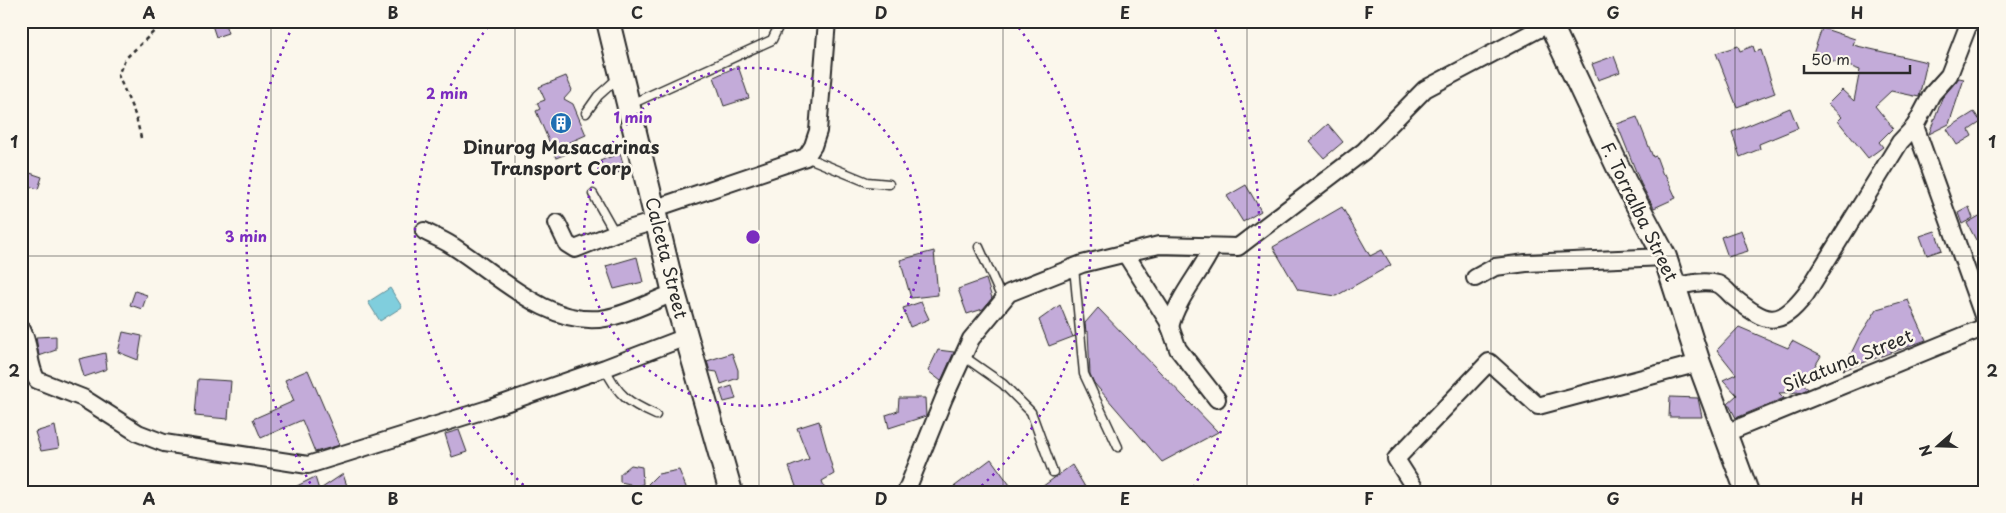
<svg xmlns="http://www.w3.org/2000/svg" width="2006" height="513" viewBox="0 0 2006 513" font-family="'Playpen Sans',sans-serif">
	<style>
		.water { fill: #80cedd; stroke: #5e8d96 }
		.building { fill: #c3abd9; stroke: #2b2b2b }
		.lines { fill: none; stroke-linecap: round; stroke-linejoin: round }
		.lane-casing { stroke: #2b2b2b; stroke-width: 11 }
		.street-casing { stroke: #2b2b2b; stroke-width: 20 }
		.secondary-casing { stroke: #2b2b2b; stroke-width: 26 }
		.path { stroke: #2b2b2b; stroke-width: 2.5; stroke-dasharray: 4 4; stroke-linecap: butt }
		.lane { stroke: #fbf7ec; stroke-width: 8 }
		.street { stroke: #fbf7ec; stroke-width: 16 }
		.secondary { stroke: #fbf7ec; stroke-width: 22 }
		.grid { fill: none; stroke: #2b2b2b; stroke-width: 1; stroke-opacity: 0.55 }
		.ring { fill: none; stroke: #7b2cbf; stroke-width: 2.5; stroke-dasharray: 2.5 5 }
		.labels { text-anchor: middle; stroke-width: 5; stroke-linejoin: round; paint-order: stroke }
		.poi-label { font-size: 18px; font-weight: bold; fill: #2b2b2b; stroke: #fbf7ec }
		.street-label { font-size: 18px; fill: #2b2b2b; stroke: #fbf7ec }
		.centre { fill: #7b2cbf; stroke: #fbf7ec; stroke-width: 2.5 }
		.ring-label { font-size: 15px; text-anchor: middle; font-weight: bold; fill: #7b2cbf; stroke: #fbf7ec; stroke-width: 5; stroke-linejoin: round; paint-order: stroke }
		.neatline { fill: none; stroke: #2b2b2b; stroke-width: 2 }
		.grid-label { font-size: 16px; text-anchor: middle; font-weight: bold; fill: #2b2b2b }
	</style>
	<rect width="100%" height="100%" fill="#fbf7ec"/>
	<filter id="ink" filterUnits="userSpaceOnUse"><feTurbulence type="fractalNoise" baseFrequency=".02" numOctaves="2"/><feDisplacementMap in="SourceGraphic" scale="10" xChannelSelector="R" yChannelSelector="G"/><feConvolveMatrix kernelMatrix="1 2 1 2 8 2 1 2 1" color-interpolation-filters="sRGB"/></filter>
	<g filter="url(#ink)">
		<path class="water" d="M 390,288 L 402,307 L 380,321 L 368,302 Z"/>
		<g class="building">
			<path d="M 224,21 L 228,33 L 216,37 L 212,25 Z"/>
			<path d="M 1822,28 L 1855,39 L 1853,45 L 1927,62 L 1919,97 L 1891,91 L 1875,106 L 1893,128 L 1879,142 L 1883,147 L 1868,158 L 1838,121 L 1842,117 L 1828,104 L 1842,90 L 1854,101 L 1860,70 L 1813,54 Z"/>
			<path d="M 1738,46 L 1740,51 L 1753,46 L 1755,52 L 1761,50 L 1775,93 L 1737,107 L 1716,53 Z"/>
			<path d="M 1614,56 L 1620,72 L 1598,80 L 1592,64 Z"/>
			<path d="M 738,66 L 749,98 L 724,106 L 714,77 Z"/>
			<path d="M 566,76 L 572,90 L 564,99 L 573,104 L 586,135 L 568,143 L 571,152 L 556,158 L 536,111 L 540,109 L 537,103 L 545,100 L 539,87 Z"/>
			<path d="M 1959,78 L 1964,79 L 1949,124 L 1929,134 L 1942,98 Z"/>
			<path d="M 1790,108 L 1798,128 L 1759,144 L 1760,149 L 1740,157 L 1732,132 Z"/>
			<path d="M 1974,112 L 1981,122 L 1969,130 L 1972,136 L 1957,145 L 1947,129 Z"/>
			<path d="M 1637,117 L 1653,157 L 1656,156 L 1663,175 L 1665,174 L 1676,198 L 1654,208 L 1641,184 L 1617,124 Z"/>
			<path d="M 1328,124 L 1343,142 L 1324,158 L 1309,141 Z"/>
			<path d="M 620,153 L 625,170 L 606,177 L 600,161 Z"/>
			<path d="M 27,172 L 42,177 L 38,189 L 23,184 Z"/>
			<path d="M 1246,185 L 1261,211 L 1243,222 L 1227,196 Z"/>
			<path d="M 1342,207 L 1370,256 L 1382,250 L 1391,265 L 1336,296 L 1298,290 L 1273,247 Z"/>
			<path d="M 1969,207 L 1973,218 L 1962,224 L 1958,213 Z"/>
			<path d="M 1981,215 L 1985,223 L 1985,235 L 1976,240 L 1967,223 Z"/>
			<path d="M 1741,230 L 1748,251 L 1728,257 L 1721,237 Z"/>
			<path d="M 1935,231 L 1942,250 L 1927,255 L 1920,236 Z"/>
			<path d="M 934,251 L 938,295 L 911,298 L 900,260 Z"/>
			<path d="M 637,257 L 643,282 L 614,289 L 606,266 Z"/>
			<path d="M 986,279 L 992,298 L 983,309 L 967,314 L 958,289 Z"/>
			<path d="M 135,291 L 147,295 L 142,309 L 130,305 Z"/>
			<path d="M 1908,300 L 1926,340 L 1843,370 L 1859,337 L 1877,309 Z"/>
			<path d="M 921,302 L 929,319 L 910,327 L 903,308 Z"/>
			<path d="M 1060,305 L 1073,337 L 1075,336 L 1049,346 L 1039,320 Z"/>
			<path d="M 1098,308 L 1218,432 L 1162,462 L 1094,383 L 1090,374 L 1088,331 L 1086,332 L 1085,323 Z"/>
			<path d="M 1739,327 L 1788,348 L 1792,341 L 1821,356 L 1804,384 L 1808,389 L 1801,392 L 1779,393 L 1784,398 L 1736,418 L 1728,403 L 1737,395 L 1723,380 L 1736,374 L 1717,350 Z"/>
			<path d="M 123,332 L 142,336 L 138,360 L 118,352 Z"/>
			<path d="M 56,336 L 56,350 L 39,356 L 36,337 Z"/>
			<path d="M 938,350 L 954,352 L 941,381 L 928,371 Z"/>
			<path d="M 105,353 L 107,369 L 84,377 L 79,359 Z"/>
			<path d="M 732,353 L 738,370 L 738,378 L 721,384 L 717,372 L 710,371 L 707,361 Z"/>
			<path d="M 308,370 L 340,445 L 315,452 L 302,420 L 261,438 L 253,419 L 294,401 L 285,380 Z"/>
			<path d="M 198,379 L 231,381 L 228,419 L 195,416 Z"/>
			<path d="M 732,386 L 736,399 L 724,402 L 720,390 Z"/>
			<path d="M 1670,397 L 1698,398 L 1702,417 L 1669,417 Z"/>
			<path d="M 899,398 L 925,398 L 926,416 L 889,428 L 886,415 L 898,411 Z"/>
			<path d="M 819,421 L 834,474 L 822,481 L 826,492 L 798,492 L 789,467 L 809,459 L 797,428 Z"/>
			<path d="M 55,426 L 59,448 L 41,451 L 35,432 Z"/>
			<path d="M 459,430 L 467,452 L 452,457 L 445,434 Z"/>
			<path d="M 991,459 L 1015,492 L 947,492 Z"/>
			<path d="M 631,465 L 642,467 L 643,484 L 632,488 L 630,484 L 620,482 L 620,474 Z"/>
			<path d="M 1072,465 L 1088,492 L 1035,492 Z"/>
			<path d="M 679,470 L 688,492 L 652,492 L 648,484 L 658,474 Z"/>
			<path d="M 343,474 L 349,492 L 285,492 L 315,477 L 319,490 Z"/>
		</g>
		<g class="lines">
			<g class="lane-casing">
				<g id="lane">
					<path d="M 631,104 C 678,83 725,61 772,40 L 781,21"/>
					<path d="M 586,113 L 598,96 L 619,77"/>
					<path d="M 806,157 L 867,182 L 889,184"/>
					<path d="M 593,194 L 615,233"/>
					<path d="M 979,247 L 1003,301"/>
					<path d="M 1074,267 L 1084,374 L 1118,447"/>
					<path d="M 963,356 L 1003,384 L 1031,412 L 1053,472"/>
					<path d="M 605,368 C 618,396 629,403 656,415"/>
				</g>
			</g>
			<g class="street-casing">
				<g id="street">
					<path d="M 1915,126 L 1985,321"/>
					<path d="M 653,209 L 806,157 L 813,146 L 818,131 L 827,21"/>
					<path d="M 557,223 L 567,244 L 575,249 L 615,233 L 656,221"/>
					<path d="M 424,231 C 433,236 443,240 451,245 C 495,272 549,329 606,318 C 629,314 652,301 674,293"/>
					<path d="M 1125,253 L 1168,321 L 1178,349 L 1217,399"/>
					<path d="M 1475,278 L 1495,267 L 1526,263 L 1665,257"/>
					<path d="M 1676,286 C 1689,284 1704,280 1718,284 C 1723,286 1729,293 1733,297 C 1766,323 1778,330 1806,294 L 1900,142 L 1915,126 L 1932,94 L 1949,75 L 1970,21"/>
					<path d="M 1170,327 C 1177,298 1200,274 1212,248"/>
					<path d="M 21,328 C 31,344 27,365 37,380 L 83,398 L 138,433 L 164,443 L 308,465 L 488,409 L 605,368 L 686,337"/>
					<path d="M 1726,433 L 1985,327"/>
					<path d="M 906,492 L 944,398 L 971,339 L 1009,293 L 1082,264 L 1159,245 L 1238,247 L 1364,151 L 1425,89 L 1550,23"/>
					<path d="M 1417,492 L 1396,459 L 1489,362 L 1538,406 L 1699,363"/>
				</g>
			</g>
			<g class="secondary-casing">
				<g id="secondary">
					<path d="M 608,21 L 674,293 L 731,492"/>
					<path d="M 1549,21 L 1625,182 L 1665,257 L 1699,363 L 1747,492"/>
				</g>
			</g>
			<path class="path" d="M 141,138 L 136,117 L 118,75 L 125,59 L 165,21"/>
			<use href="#lane" class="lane"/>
			<use href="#street" class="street"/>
			<use href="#secondary" class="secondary"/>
		</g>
	</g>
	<path class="grid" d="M 271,21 L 271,492M 515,21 L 515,492M 759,21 L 759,492M 1003,21 L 1003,492M 1247,21 L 1247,492M 1491,21 L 1491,492M 1735,21 L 1735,492M 21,256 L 1985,256"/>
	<g class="ring">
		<circle cx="753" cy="237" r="169"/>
		<path d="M529 490A338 338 0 0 1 492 22M1014 22A338 338 0 0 1 977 490"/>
		<path d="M314 490A507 507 0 0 1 294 23M1212 23A507 507 0 0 1 1192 490"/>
	</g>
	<defs>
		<g id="building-disc" transform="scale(1.125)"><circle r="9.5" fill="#1f6fb2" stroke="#fbf7ec"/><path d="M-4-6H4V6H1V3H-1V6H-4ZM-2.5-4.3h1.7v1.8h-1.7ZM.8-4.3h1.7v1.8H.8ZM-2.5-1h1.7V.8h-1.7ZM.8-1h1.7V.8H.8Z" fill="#fff"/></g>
	</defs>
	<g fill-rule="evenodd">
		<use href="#building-disc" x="561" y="123"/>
	</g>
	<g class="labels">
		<g class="poi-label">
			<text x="561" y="154">Dinurog Masacarinas<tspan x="561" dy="21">Transport Corp</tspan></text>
		</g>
		<g class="street-label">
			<text transform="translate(1639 212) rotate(64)" y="6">F. Torralba Street</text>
			<text transform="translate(666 258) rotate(76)" y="6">Calceta Street</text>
			<text transform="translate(1848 361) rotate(-22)" y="6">Sikatuna Street</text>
		</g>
	</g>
	<circle cx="753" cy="237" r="8" class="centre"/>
	<g class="ring-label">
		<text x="447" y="99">2 min</text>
		<text x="633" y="123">1 min</text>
		<text x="246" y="242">3 min</text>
	</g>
	<rect width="2006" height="513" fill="none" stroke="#fbf7ec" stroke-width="55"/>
	<g transform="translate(1938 446) rotate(250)" stroke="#fbf7ec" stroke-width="4" paint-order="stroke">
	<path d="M0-4L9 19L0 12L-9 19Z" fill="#2b2b2b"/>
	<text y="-8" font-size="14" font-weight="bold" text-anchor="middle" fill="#2b2b2b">N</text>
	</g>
	<path d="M1804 65v8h106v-8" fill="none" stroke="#2b2b2b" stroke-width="2.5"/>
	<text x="1811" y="65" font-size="15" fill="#2b2b2b" stroke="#fbf7ec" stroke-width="4" paint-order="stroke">50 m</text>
	<rect x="28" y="28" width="1950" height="458" class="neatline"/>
	<g class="grid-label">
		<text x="149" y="19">A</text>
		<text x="393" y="19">B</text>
		<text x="637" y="19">C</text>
		<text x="881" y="19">D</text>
		<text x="1125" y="19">E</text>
		<text x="1369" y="19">F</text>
		<text x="1613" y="19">G</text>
		<text x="1857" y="19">H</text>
		<text x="14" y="148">1</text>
		<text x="1992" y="148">1</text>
		<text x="14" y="377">2</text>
		<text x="1992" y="377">2</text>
		<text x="149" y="505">A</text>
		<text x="393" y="505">B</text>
		<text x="637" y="505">C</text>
		<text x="881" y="505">D</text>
		<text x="1125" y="505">E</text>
		<text x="1369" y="505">F</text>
		<text x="1613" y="505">G</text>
		<text x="1857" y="505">H</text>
	</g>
</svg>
